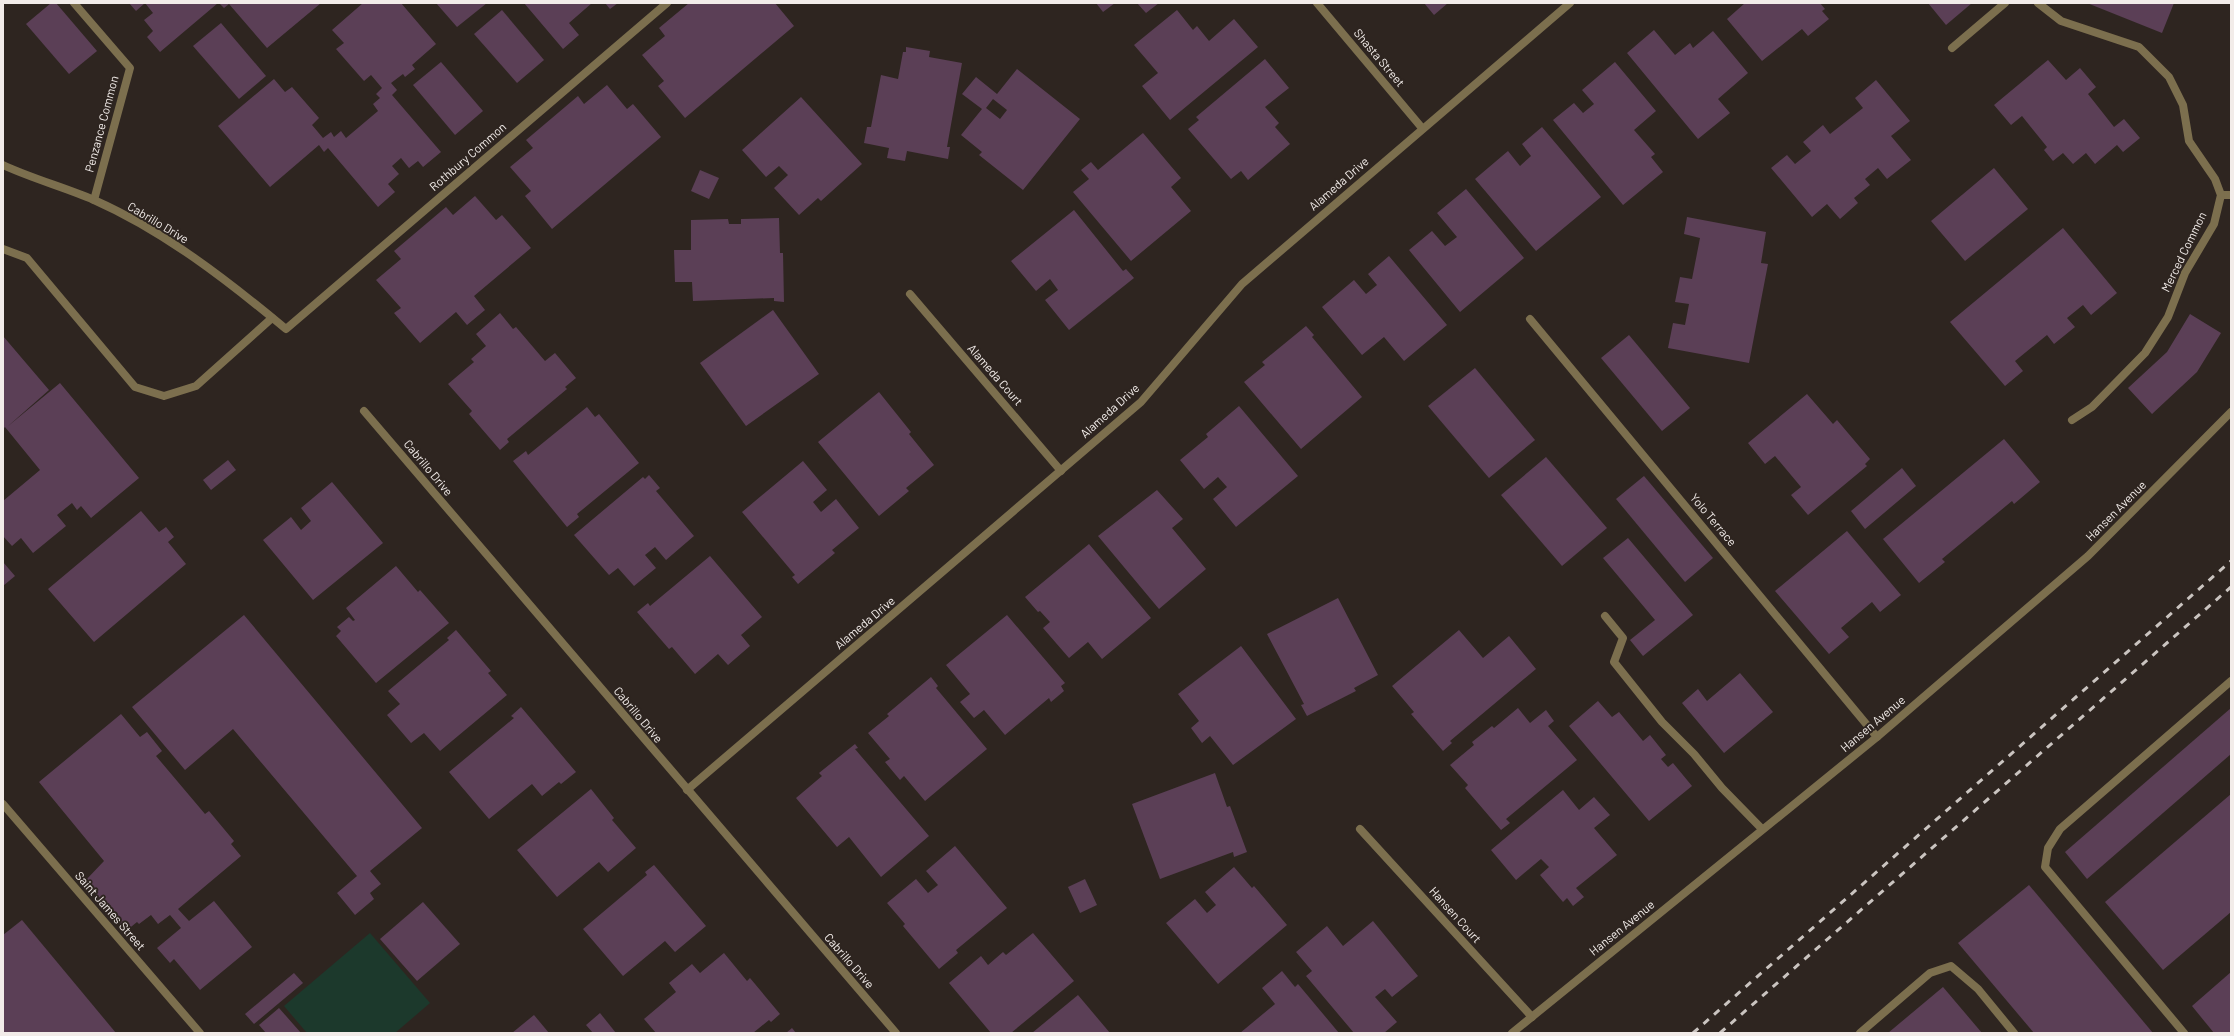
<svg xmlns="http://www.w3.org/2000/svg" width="2234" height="1036" viewBox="0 0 2234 1036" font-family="Barlow,sans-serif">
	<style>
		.green { fill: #1c392c }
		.building { fill: #5b3f56; fill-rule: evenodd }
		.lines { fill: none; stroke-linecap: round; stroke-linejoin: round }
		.service { stroke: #7c6f4e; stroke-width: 8 }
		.minor { stroke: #7c6f4e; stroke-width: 8 }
		.rail { stroke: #cac4c0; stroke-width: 3; stroke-dasharray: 7 7; stroke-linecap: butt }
		.labels { text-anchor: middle; stroke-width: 4; stroke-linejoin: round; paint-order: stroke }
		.street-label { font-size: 12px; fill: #f2ece9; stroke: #2e2520 }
	</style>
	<rect width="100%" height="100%" fill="#2e2520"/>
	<path class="green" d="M 370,933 L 430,1003 L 395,1033 L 307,1033 L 284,1006 Z"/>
	<g class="building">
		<path d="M 51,3 L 56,3 L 97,51 L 69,74 L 26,24 Z"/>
		<path d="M 129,3 L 218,3 L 160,52 L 147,37 L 153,31 L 144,20 L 153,13 L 145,3 L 136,11 Z"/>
		<path d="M 219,3 L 321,3 L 267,48 L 229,4 L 224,8 Z"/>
		<path d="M 363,3 L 401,3 L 436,44 L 412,65 L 415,69 L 405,77 L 403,74 L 391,83 L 397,90 L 392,95 L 441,152 L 423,167 L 418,161 L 409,168 L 401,158 L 392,166 L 399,174 L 388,184 L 395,192 L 378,207 L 328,148 L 324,152 L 319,145 L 270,187 L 218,126 L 274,79 L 285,92 L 292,87 L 319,118 L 312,125 L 323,138 L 331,132 L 334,137 L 341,131 L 346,138 L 378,111 L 373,104 L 380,98 L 376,94 L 382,88 L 371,75 L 364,81 L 336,49 L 344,43 L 332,30 Z"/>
		<path d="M 436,3 L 487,3 L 457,27 Z"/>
		<path d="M 524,3 L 592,3 L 569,23 L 579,35 L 563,49 Z"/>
		<path d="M 605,3 L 618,3 L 610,9 Z"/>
		<path d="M 689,3 L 775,3 L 794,26 L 685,118 L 658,86 L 664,81 L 642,55 L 665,36 L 659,28 Z"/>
		<path d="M 1096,3 L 1115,3 L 1103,12 Z"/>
		<path d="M 1137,3 L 1159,3 L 1146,13 Z"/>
		<path d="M 1424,3 L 1448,3 L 1434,15 Z"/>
		<path d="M 1745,3 L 1820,3 L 1825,9 L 1822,11 L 1829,19 L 1808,36 L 1802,29 L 1762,61 L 1727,19 Z"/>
		<path d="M 1928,3 L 1972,3 L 1946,25 Z"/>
		<path d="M 2087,3 L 2174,3 L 2162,33 Z"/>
		<path d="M 502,10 L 544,60 L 517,83 L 474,34 Z"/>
		<path d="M 1177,10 L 1193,30 L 1197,26 L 1209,41 L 1234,19 L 1258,47 L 1170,120 L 1142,86 L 1158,73 L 1134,45 Z"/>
		<path d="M 221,23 L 266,76 L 239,99 L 193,46 Z"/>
		<path d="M 1654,30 L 1675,55 L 1690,43 L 1693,48 L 1713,31 L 1748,73 L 1718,99 L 1730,113 L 1698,139 L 1627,53 Z"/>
		<path d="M 906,47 L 930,51 L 929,57 L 962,63 L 947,147 L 950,147 L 948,159 L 907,151 L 905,161 L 887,158 L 889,148 L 864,143 L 867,127 L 871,127 L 881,75 L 898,79 L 903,52 L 906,52 Z"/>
		<path d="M 1265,59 L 1289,88 L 1265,107 L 1279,123 L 1275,127 L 1290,144 L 1248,180 L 1241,171 L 1231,179 L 1188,129 L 1199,120 L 1196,117 Z"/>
		<path d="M 2048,60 L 2066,80 L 2080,68 L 2096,87 L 2088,94 L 2114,127 L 2124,119 L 2140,138 L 2123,152 L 2117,145 L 2095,164 L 2086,153 L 2073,164 L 2063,153 L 2053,161 L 2044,150 L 2047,147 L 2022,116 L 2011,125 L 1994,105 Z"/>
		<path d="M 441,62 L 483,111 L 455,135 L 413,85 Z"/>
		<path d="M 1615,62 L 1656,111 L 1634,130 L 1655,154 L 1651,157 L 1663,172 L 1623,205 L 1553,120 L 1574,103 L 1583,113 L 1594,104 L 1582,90 Z"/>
		<path d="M 1017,69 L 1080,119 L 1023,190 L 979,155 L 982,152 L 961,135 L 982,109 L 962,94 L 976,77 L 997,94 ZM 993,99 L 1007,110 L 1000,119 L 986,108 Z"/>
		<path d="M 1876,80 L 1910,121 L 1891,136 L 1911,160 L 1887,179 L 1878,168 L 1865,179 L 1870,185 L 1854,198 L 1858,203 L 1840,219 L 1827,204 L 1812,217 L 1771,168 L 1787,155 L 1795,164 L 1811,151 L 1803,142 L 1823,125 L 1830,134 L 1863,108 L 1855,98 Z"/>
		<path d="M 607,85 L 627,109 L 633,104 L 661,137 L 552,229 L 525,196 L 531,191 L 510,167 L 533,148 L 526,140 L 578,96 L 584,104 Z"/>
		<path d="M 801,97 L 862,164 L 821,201 L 818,198 L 799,215 L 774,188 L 788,175 L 779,166 L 766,177 L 742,150 Z"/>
		<path d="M 1542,127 L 1601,197 L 1536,251 L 1475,179 L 1508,151 L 1520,166 L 1531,156 L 1522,144 Z"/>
		<path d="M 1143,133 L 1181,178 L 1171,187 L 1191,211 L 1131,261 L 1073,192 L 1089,179 L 1081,170 L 1091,162 L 1098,170 Z"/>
		<path d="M 1994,168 L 2028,209 L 1965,261 L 1931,221 Z"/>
		<path d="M 700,170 L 719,178 L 709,199 L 691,191 Z"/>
		<path d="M 1466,189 L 1524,258 L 1460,312 L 1409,250 L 1432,231 L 1445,246 L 1457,237 L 1437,213 Z"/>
		<path d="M 475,196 L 496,220 L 502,215 L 531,248 L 474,296 L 485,310 L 467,325 L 456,312 L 420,343 L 394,313 L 401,308 L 376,280 L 401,259 L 394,251 L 446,207 L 453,215 Z"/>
		<path d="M 1074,210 L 1123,271 L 1126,269 L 1134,278 L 1069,330 L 1045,300 L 1058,290 L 1050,279 L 1036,291 L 1011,261 Z"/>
		<path d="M 1687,217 L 1766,232 L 1761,263 L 1768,264 L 1749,363 L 1668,348 L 1673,323 L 1685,325 L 1689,304 L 1675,302 L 1680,277 L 1692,279 L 1700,238 L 1684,234 Z"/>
		<path d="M 779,218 L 780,253 L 783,253 L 784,302 L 774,301 L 774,298 L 693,301 L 692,282 L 675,282 L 674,250 L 691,250 L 691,220 L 728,219 L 729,224 L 741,224 L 741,219 Z"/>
		<path d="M 2063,228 L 2117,293 L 2091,315 L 2083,305 L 2067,318 L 2075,327 L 2054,344 L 2047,335 L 2015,361 L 2023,371 L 2005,386 L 1950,322 Z"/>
		<path d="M 1389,256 L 1447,325 L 1404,361 L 1384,337 L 1362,355 L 1322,307 L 1354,280 L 1366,294 L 1377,285 L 1368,274 Z"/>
		<path d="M 773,310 L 819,374 L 746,426 L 700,363 Z"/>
		<path d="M 500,313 L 513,329 L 516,327 L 545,361 L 555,353 L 576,378 L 565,387 L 567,389 L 507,439 L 509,442 L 500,450 L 469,414 L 472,411 L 448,384 L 474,362 L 471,359 L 486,346 L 476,334 Z"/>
		<path d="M 2190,314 L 2221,333 L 2197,372 L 2152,414 L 2128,388 L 2167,352 Z"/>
		<path d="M 1306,326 L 1314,335 L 1312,337 L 1362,397 L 1301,449 L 1244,382 L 1265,365 L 1262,362 Z"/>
		<path d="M 1629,335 L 1690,408 L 1662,431 L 1601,358 Z"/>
		<path d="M 3,336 L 49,390 L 7,427 L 60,383 L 139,478 L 91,518 L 81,506 L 77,510 L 72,503 L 57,515 L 66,526 L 33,553 L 21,538 L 12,546 L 3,536 L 3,501 L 40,470 L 5,427 L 3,429 Z"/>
		<path d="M 1475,368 L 1535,440 L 1489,478 L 1428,406 Z"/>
		<path d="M 879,392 L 911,432 L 909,434 L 934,465 L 906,488 L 909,491 L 879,516 L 818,442 Z"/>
		<path d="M 1807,394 L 1833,424 L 1837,420 L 1870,459 L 1865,464 L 1867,466 L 1808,515 L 1791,495 L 1801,487 L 1775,456 L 1765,464 L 1748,443 Z"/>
		<path d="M 1239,406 L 1298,476 L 1236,527 L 1213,499 L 1227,487 L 1218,477 L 1204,489 L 1180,460 L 1208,437 L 1206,434 Z"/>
		<path d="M 587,407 L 595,417 L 599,414 L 639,463 L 577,514 L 579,517 L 567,527 L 513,461 L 526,451 L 528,455 Z"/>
		<path d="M 2004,439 L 2040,482 L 2014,504 L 2012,501 L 1942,559 L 1945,562 L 1919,583 L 1883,539 Z"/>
		<path d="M 1546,457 L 1607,528 L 1562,566 L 1501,495 Z"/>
		<path d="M 228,460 L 236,470 L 211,490 L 203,480 Z"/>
		<path d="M 803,461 L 827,490 L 813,502 L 821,512 L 836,499 L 859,528 L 832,550 L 835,553 L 798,584 L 792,577 L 795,575 L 742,512 Z"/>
		<path d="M 1902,468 L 1916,486 L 1865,529 L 1851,511 Z"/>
		<path d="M 649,475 L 660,488 L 656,491 L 694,536 L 666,560 L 655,547 L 645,555 L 656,568 L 634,586 L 618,568 L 609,575 L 574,535 L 643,477 L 645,479 Z"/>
		<path d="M 1644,476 L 1713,558 L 1685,582 L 1616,499 Z"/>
		<path d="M 332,482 L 383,543 L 313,600 L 263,540 L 291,517 L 301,530 L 311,521 L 301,508 Z"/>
		<path d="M 1157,490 L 1183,519 L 1172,528 L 1206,569 L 1159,609 L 1098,536 Z"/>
		<path d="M 141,511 L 159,532 L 166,527 L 174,537 L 168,542 L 186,564 L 94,642 L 48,589 Z"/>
		<path d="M 1847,531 L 1901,595 L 1880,612 L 1872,602 L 1841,628 L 1849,637 L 1829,654 L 1775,591 Z"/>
		<path d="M 1628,538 L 1693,615 L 1643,656 L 1630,640 L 1655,620 L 1603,558 Z"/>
		<path d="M 1089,544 L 1151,618 L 1102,659 L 1088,642 L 1069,658 L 1043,628 L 1050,622 L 1040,611 L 1038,612 L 1025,597 Z"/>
		<path d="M 710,556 L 762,617 L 741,635 L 750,646 L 728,665 L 718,654 L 695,674 L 672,647 L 669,649 L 637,612 L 648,603 L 650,606 Z"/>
		<path d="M 3,562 L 15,576 L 3,586 Z"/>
		<path d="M 396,566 L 418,592 L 420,590 L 449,623 L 376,683 L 336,636 L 341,631 L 337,627 L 349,617 L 353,621 L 355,620 L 346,608 Z"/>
		<path d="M 1338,598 L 1378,675 L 1354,688 L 1356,691 L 1307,716 L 1301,705 L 1304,704 L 1267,634 Z"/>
		<path d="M 244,615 L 422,828 L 370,871 L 381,884 L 370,893 L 374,899 L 355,915 L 337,893 L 357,876 L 233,729 L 185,770 L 132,707 Z"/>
		<path d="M 1007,615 L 1065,683 L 1061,686 L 1064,691 L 1051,702 L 1049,698 L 1005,735 L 984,710 L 974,718 L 960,702 L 970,694 L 946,665 Z"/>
		<path d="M 456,630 L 491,671 L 488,673 L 507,695 L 440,751 L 424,733 L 411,743 L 387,715 L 400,704 L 388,691 L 449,640 L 447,638 Z"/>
		<path d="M 1459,630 L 1483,658 L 1509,636 L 1536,669 L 1450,741 L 1452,743 L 1443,751 L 1411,714 L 1414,712 L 1392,686 Z"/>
		<path d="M 1241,646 L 1296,719 L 1233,765 L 1210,736 L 1202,743 L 1191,728 L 1199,721 L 1178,694 Z"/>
		<path d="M 1740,673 L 1773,712 L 1724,753 L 1682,703 L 1698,689 L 1707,701 Z"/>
		<path d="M 931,677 L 938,686 L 936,688 L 987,749 L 925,801 L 904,776 L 900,780 L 885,762 L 890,759 L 868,733 L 889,716 L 887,714 Z"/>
		<path d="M 1598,701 L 1612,717 L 1619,712 L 1643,741 L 1650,735 L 1666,755 L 1661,759 L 1668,767 L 1673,763 L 1692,786 L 1649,821 L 1569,726 Z"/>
		<path d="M 521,707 L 576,772 L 561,784 L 559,782 L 542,796 L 532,784 L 489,819 L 449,772 L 514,718 L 511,716 Z"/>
		<path d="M 1518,708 L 1530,723 L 1546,710 L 1554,721 L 1548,726 L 1577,760 L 1506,819 L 1510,823 L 1501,830 L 1465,788 L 1468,785 L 1450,765 L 1474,745 L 1472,742 L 1492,726 L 1494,728 Z"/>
		<path d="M 2231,708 L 2231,754 L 2087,879 L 2065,852 Z"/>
		<path d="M 121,714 L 140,737 L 147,732 L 162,751 L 156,756 L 205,814 L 209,811 L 234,841 L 231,844 L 241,856 L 178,909 L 189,921 L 214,901 L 252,947 L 200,990 L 174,959 L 170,963 L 157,948 L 181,928 L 170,915 L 158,924 L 151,915 L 139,924 L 137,922 L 126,931 L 85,881 L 104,861 L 39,782 Z"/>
		<path d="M 855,744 L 858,748 L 855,749 L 929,836 L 881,877 L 849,837 L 837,847 L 796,798 L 822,776 L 819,773 Z"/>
		<path d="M 1215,773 L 1227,807 L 1230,806 L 1247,852 L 1234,857 L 1233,852 L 1160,879 L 1132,804 Z"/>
		<path d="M 591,789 L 614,818 L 612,820 L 636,848 L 608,872 L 599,862 L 557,897 L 517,850 Z"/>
		<path d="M 1563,790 L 1579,810 L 1594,797 L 1610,815 L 1594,828 L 1617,855 L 1576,888 L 1584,897 L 1573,906 L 1567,898 L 1563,902 L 1540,875 L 1549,867 L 1541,859 L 1516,880 L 1491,850 Z"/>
		<path d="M 2231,794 L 2231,912 L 2163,970 L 2105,902 Z"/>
		<path d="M 955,846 L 1007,908 L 956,950 L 958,953 L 939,969 L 903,926 L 905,924 L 887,903 L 916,879 L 928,893 L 938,885 L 926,871 Z"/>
		<path d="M 654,865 L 706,926 L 675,952 L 665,941 L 623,976 L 583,929 L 647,875 L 645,872 Z"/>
		<path d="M 1234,867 L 1252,888 L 1254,886 L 1287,925 L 1218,984 L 1166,923 L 1195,899 L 1207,913 L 1216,905 L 1205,892 Z"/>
		<path d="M 1085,879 L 1097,905 L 1080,913 L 1068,887 Z"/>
		<path d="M 2029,885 L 2153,1033 L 2034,1033 L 1958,943 Z"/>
		<path d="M 423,902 L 460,944 L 417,981 L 380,939 Z"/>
		<path d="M 22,920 L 116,1033 L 3,1033 L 3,935 Z"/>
		<path d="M 1373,921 L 1418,976 L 1392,997 L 1385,989 L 1375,997 L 1397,1022 L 1384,1033 L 1354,1033 L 1306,976 L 1312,971 L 1296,952 L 1327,926 L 1343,946 Z"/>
		<path d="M 1033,933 L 1074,981 L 1011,1033 L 991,1033 L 949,983 L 981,956 L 988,965 L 1003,952 L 1006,955 Z"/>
		<path d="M 724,953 L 747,981 L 750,978 L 780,1014 L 771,1022 L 769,1020 L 753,1033 L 656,1033 L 644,1019 L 676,992 L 669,983 L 692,964 L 700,973 Z"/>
		<path d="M 1282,971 L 1295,987 L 1298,984 L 1339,1033 L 1240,1033 L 1275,1004 L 1262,988 Z"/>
		<path d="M 2231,972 L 2231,1033 L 2214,1033 L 2192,1006 Z"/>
		<path d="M 294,973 L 303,983 L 254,1024 L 245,1014 Z"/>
		<path d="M 1943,987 L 1982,1033 L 1888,1033 Z"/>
		<path d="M 1078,995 L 1110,1033 L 1032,1033 Z"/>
		<path d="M 279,1008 L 301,1033 L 266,1033 L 259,1025 Z"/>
		<path d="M 600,1013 L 616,1033 L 593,1033 L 586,1025 Z"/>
		<path d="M 534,1015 L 549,1033 L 512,1033 Z"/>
		<path d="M 792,1028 L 796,1033 L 786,1033 Z"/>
	</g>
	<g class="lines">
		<g class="service">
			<path d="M 1952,48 L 2005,3"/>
			<path d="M 2221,195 L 2231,195"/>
			<path d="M 3,249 L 27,258 L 135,387 L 164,396 L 196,386 L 272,318"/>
			<path d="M 1605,616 L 1623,638 L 1614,662 L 1662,722 L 1694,754 L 1722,788 L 1762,829"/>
			<path d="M 1860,1033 L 1930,973 L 1951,966 L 1978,989 L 2014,1033"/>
			<path d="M 2184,1033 L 2045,867 L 2048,848 L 2060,829 L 2231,681"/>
		</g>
		<g class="minor">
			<path d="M 74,3 L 130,68 L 94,200"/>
			<path d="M 1317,3 L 1422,128"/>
			<path d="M 2038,3 L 2061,21 L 2139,47 L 2169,77 L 2183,105 L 2189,141 L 2215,179 L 2221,195 L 2214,224 L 2185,273 L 2168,317 L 2145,353 L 2092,407 L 2072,420"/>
			<path d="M 3,165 C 33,179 64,187 94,200 C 164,231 227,280 286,329 L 667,3"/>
			<path d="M 910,294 L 1061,471"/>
			<path d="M 1530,319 L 1877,737"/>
			<path d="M 364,411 L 896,1033"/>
			<path d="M 687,790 L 1141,402 L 1242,284 L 1570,3"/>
			<path d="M 3,804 L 200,1033"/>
			<path d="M 1360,829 L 1532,1017"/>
			<path d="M 1512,1033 L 1877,737 L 2088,556 L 2231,412"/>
		</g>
		<g class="rail">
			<path d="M 1693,1033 L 2231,561"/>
			<path d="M 1720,1033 L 2231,587"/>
		</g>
	</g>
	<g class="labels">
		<g class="street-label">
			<text transform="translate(1379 58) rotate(50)" y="4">Shasta Street</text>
			<text transform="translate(102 124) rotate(-75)" y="4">Penzance Common</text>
			<text transform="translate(468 157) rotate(-41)" y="4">Rothbury Common</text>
			<text transform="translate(1339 184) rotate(-41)" y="4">Alameda Drive</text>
			<text transform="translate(158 223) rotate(31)" y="4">Cabrillo Drive</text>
			<text transform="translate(2184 252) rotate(-64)" y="4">Merced Common</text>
			<text transform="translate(995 375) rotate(49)" y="4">Alameda Court</text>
			<text transform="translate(1110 411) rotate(-42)" y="4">Alameda Drive</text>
			<text transform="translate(428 468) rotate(50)" y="4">Cabrillo Drive</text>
			<text transform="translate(2116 511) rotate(-45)" y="4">Hansen Avenue</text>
			<text transform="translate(1713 520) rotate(50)" y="4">Yolo Terrace</text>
			<text transform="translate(865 623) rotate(-40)" y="4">Alameda Drive</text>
			<text transform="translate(638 715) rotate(50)" y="4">Cabrillo Drive</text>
			<text transform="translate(1873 724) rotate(-40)" y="4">Hansen Avenue</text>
			<text transform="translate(110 911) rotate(49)" y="4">Saint James Street</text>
			<text transform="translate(1455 915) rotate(48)" y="4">Hansen Court</text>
			<text transform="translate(1622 928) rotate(-39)" y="4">Hansen Avenue</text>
			<text transform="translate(849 961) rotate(49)" y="4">Cabrillo Drive</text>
		</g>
	</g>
	<rect width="2234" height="1036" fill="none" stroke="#f2ece9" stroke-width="8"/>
</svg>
